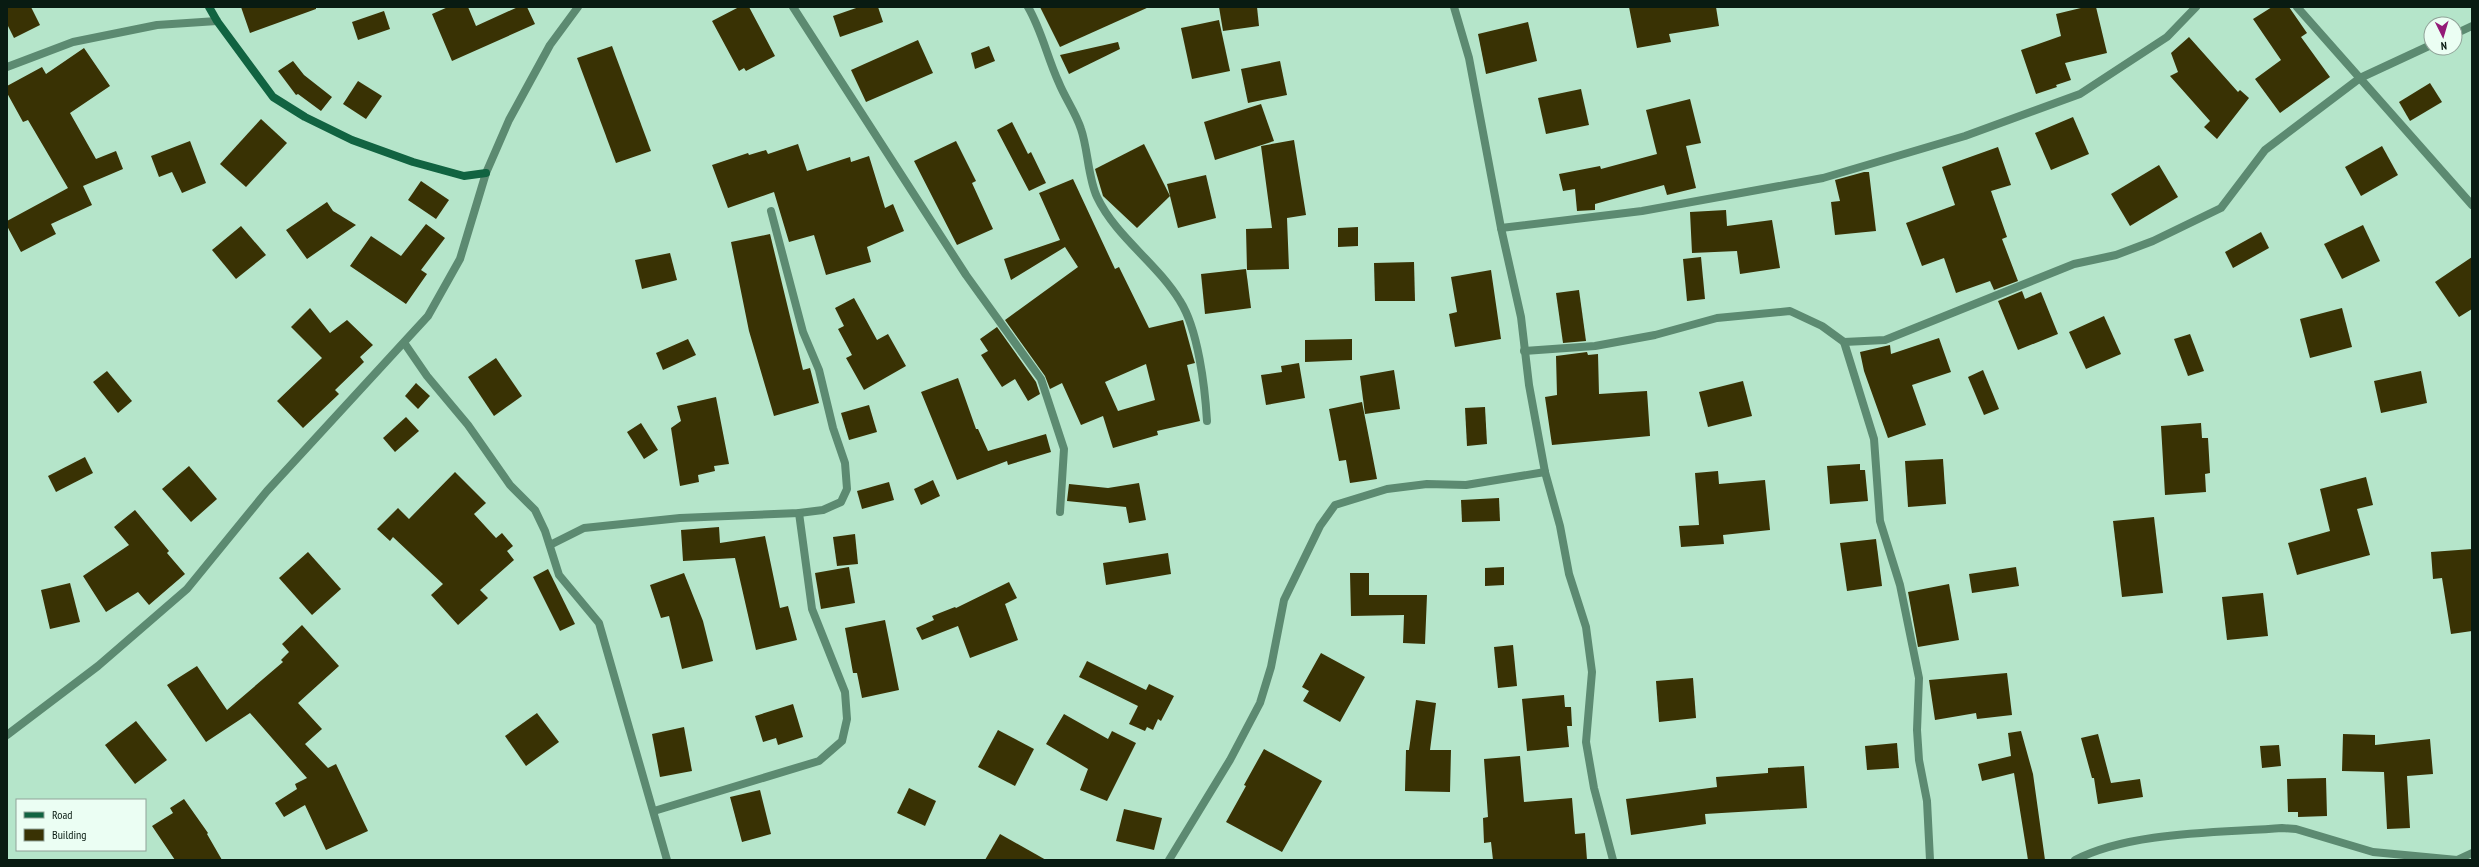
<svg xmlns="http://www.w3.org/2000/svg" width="2479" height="867" viewBox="0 0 2479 867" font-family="'PT Sans Narrow',sans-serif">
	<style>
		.building { fill: #393204; fill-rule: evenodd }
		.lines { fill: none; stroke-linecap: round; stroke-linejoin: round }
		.street { stroke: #5c8a71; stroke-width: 8 }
		.secondary { stroke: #116341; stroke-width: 8 }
	</style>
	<rect width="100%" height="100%" fill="#b5e5ca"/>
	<g class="building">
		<path d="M 7,7 L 31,7 L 40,25 L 14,38 L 7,24 Z"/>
		<path d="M 241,7 L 316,7 L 316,9 L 250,33 Z"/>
		<path d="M 448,7 L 468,7 L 476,26 L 518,7 L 527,7 L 535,24 L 452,61 L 432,14 Z"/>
		<path d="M 739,7 L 749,7 L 775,56 L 746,71 L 744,68 L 739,71 L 712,21 Z"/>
		<path d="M 859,7 L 878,7 L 883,22 L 840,37 L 833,16 Z"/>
		<path d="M 1040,7 L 1149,7 L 1060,47 Z"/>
		<path d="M 1219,7 L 1257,7 L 1259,26 L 1223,31 Z"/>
		<path d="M 1629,7 L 1716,7 L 1719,26 L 1669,34 L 1671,42 L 1637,48 Z"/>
		<path d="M 2085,7 L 2096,7 L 2107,53 L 2065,63 L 2071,80 L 2056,85 L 2057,87 L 2036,94 L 2021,50 L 2061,36 L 2056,14 Z"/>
		<path d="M 2272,7 L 2289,7 L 2307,33 L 2301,37 L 2330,77 L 2280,113 L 2255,79 L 2281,60 L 2253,19 Z"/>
		<path d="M 384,11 L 390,29 L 358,40 L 352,22 Z"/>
		<path d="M 1219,20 L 1230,71 L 1192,79 L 1181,28 Z"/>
		<path d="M 1528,22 L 1537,61 L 1486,74 L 1478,34 Z"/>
		<path d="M 2189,37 L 2238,92 L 2240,90 L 2249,98 L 2217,139 L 2204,127 L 2210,121 L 2170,76 L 2178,72 L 2171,53 Z"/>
		<path d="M 918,40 L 933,73 L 866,102 L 851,70 Z"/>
		<path d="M 1118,42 L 1120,49 L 1069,74 L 1060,55 Z"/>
		<path d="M 612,46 L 651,151 L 616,163 L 577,58 Z"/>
		<path d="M 989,46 L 995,61 L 975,69 L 971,53 Z"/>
		<path d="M 84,48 L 110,86 L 70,113 L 96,159 L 116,151 L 123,169 L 83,186 L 92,205 L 51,224 L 56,234 L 21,252 L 7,226 L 7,221 L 68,188 L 28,120 L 23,122 L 7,93 L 7,86 L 42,67 L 46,74 Z"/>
		<path d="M 293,61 L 304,75 L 332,97 L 321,111 L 298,94 L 296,95 L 278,71 Z"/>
		<path d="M 1280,61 L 1287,95 L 1248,103 L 1241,69 Z"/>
		<path d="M 358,81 L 382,96 L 366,119 L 343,104 Z"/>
		<path d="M 2430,83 L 2442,102 L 2410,121 L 2399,102 Z"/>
		<path d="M 1581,89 L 1589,125 L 1546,134 L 1538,98 Z"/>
		<path d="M 1690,99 L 1701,143 L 1686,146 L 1696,188 L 1667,195 L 1664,185 L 1595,204 L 1595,210 L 1577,211 L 1575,189 L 1563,191 L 1559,174 L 1600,166 L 1601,169 L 1657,154 L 1646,110 Z"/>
		<path d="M 1261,104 L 1274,141 L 1215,160 L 1204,122 Z"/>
		<path d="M 2073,117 L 2089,154 L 2051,170 L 2035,133 Z"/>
		<path d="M 261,119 L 287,143 L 246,187 L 220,164 Z"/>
		<path d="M 1012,122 L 1028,154 L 1031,152 L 1046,183 L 1029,191 L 997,130 Z"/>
		<path d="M 1294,140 L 1306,215 L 1287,218 L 1289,269 L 1247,270 L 1246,229 L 1272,228 L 1261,146 Z"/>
		<path d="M 190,141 L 206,183 L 182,193 L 172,172 L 159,177 L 151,156 Z"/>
		<path d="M 956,141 L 976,181 L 972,183 L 993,229 L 957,245 L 914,161 Z"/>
		<path d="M 798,144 L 807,171 L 850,157 L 851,162 L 869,156 L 885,208 L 893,204 L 904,231 L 867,247 L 871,262 L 826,275 L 814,235 L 789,242 L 774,192 L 728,208 L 712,165 L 748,153 L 749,155 L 766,150 L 768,154 Z"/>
		<path d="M 1144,144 L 1170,196 L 1137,228 L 1103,196 L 1095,169 Z"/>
		<path d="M 2382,146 L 2398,175 L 2361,196 L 2345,167 Z"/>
		<path d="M 1998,147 L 2011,185 L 1991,191 L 2007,237 L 2002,239 L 2018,281 L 1994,290 L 1990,281 L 1956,293 L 1944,258 L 1922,266 L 1906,223 L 1955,205 L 1942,167 Z"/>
		<path d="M 2159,165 L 2178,197 L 2130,226 L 2111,194 Z"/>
		<path d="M 1864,172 L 1869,172 L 1876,231 L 1835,235 L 1831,202 L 1840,201 L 1835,180 Z"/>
		<path d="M 1206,175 L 1216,218 L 1178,228 L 1167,184 Z"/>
		<path d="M 1073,179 L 1115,269 L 1119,267 L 1149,328 L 1183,320 L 1194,360 L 1195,363 L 1187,365 L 1200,421 L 1157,431 L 1158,435 L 1113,448 L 1103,416 L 1081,425 L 1062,383 L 1050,389 L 1045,376 L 1005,320 L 1078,267 L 1065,247 L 1011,280 L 1004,259 L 1060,240 L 1039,193 ZM 1146,364 L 1155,400 L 1118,411 L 1105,382 Z"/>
		<path d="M 421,181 L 449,200 L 436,219 L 408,200 Z"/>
		<path d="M 327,202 L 333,211 L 356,225 L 307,259 L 286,230 Z"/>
		<path d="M 1726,210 L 1727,226 L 1772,220 L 1780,268 L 1740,274 L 1737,251 L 1692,253 L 1690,212 Z"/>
		<path d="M 426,224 L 445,238 L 421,270 L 427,274 L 406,304 L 350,266 L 371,236 L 401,256 Z"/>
		<path d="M 2363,225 L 2380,261 L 2342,279 L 2324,244 Z"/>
		<path d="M 241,226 L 266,255 L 236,279 L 212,250 Z"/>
		<path d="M 1358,227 L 1358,246 L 1338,247 L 1338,228 Z"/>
		<path d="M 2261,232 L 2269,248 L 2233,268 L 2225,252 Z"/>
		<path d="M 770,234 L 803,370 L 810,368 L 819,403 L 774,416 L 749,331 L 731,242 Z"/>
		<path d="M 670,253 L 677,280 L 642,289 L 635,260 Z"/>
		<path d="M 1701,257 L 1705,299 L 1687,301 L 1683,259 Z"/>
		<path d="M 2472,257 L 2472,309 L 2459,317 L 2435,282 Z"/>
		<path d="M 1414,262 L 1415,301 L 1375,301 L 1374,263 Z"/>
		<path d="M 1246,269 L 1251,308 L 1205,314 L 1201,274 Z"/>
		<path d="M 1491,270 L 1501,339 L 1455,347 L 1449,314 L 1457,312 L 1451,277 Z"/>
		<path d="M 1579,290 L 1586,341 L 1563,343 L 1556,293 Z"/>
		<path d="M 2022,291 L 2025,299 L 2041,292 L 2058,334 L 2018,350 L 1998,301 Z"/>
		<path d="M 854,298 L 877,340 L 888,334 L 906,366 L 864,390 L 846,358 L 852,355 L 838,329 L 844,326 L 835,308 Z"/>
		<path d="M 310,308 L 330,333 L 347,320 L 373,345 L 360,357 L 364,362 L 335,390 L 339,394 L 303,428 L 277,401 L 322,358 L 291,327 Z"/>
		<path d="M 2342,308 L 2352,347 L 2310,358 L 2300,319 Z"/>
		<path d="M 2104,316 L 2121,354 L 2086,369 L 2069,332 Z"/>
		<path d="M 997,327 L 1036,382 L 1040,394 L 1028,401 L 1015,379 L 1002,387 L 981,355 L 988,351 L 980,339 Z"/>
		<path d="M 2190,334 L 2204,371 L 2188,376 L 2174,339 Z"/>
		<path d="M 1939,338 L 1951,372 L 1912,385 L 1926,425 L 1888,438 L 1864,371 L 1860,352 L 1890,345 L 1891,354 Z"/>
		<path d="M 688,339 L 696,355 L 663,370 L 656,353 Z"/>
		<path d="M 1352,339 L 1352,360 L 1305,362 L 1305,340 Z"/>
		<path d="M 1587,352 L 1588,355 L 1598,354 L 1599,394 L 1647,391 L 1650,436 L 1552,445 L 1545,397 L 1557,395 L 1556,356 Z"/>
		<path d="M 496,358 L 522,396 L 494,416 L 468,377 Z"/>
		<path d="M 1299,363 L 1305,398 L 1266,405 L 1261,375 L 1282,372 L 1281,366 Z"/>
		<path d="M 1394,370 L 1400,409 L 1365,414 L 1360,376 Z"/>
		<path d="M 1983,370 L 1999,409 L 1984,415 L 1968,377 Z"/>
		<path d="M 107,371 L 132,401 L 118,413 L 93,382 Z"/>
		<path d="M 2421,371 L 2427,403 L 2381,413 L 2374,381 Z"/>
		<path d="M 958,378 L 976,429 L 978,429 L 988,451 L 1046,434 L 1051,452 L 1008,465 L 1007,461 L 957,480 L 921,392 Z"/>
		<path d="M 1743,381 L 1752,416 L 1708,427 L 1699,392 Z"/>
		<path d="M 416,383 L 430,396 L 418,409 L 405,396 Z"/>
		<path d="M 716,397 L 729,464 L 714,466 L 715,471 L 698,475 L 699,482 L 680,486 L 671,428 L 681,421 L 677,406 Z"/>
		<path d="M 1362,402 L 1377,479 L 1350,483 L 1346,460 L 1339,461 L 1329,409 Z"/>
		<path d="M 869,405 L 877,432 L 849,440 L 841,413 Z"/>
		<path d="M 1485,407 L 1487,444 L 1467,446 L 1465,408 Z"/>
		<path d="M 406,417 L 419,431 L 395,452 L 383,438 Z"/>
		<path d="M 641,423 L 658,450 L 644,459 L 627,432 Z"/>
		<path d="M 2201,423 L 2202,438 L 2208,438 L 2210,473 L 2205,474 L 2206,492 L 2165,495 L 2161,426 Z"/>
		<path d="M 85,457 L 93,473 L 56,492 L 48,476 Z"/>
		<path d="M 1943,459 L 1946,504 L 1908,507 L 1905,461 Z"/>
		<path d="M 1860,464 L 1860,470 L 1865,470 L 1868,501 L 1830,504 L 1827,466 Z"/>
		<path d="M 189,466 L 217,499 L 191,522 L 162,489 Z"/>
		<path d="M 1718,471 L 1719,484 L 1765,480 L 1770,530 L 1723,535 L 1724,544 L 1681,547 L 1679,526 L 1699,525 L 1695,473 Z"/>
		<path d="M 455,472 L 486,503 L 474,514 L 496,538 L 502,533 L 513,546 L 507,551 L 514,560 L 480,590 L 488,598 L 458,625 L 431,595 L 443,584 L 393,537 L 390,541 L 377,529 L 398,508 L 409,519 Z"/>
		<path d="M 2366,477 L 2373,505 L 2357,509 L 2370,555 L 2297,575 L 2288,543 L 2330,531 L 2320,489 Z"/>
		<path d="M 933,480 L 940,496 L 921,505 L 914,489 Z"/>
		<path d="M 889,482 L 894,500 L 862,509 L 857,491 Z"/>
		<path d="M 1139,483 L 1146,520 L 1129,523 L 1126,507 L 1067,501 L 1069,484 L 1108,488 Z"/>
		<path d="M 1499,498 L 1500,521 L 1462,522 L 1461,500 Z"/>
		<path d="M 135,510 L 169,551 L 167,553 L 185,574 L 149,605 L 138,592 L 106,612 L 83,576 L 129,545 L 114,527 Z"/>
		<path d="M 2154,517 L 2163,593 L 2122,597 L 2113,521 Z"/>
		<path d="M 719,527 L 720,543 L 765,536 L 780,608 L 788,606 L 797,640 L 756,650 L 735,558 L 683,561 L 681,530 Z"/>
		<path d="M 855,534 L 858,564 L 837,566 L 833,537 Z"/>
		<path d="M 1876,539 L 1882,586 L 1847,591 L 1840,543 Z"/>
		<path d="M 2472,549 L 2472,631 L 2451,634 L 2442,578 L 2433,579 L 2431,552 Z"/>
		<path d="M 308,552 L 341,589 L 312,615 L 279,578 Z"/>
		<path d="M 1168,553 L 1171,574 L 1106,585 L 1103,563 Z"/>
		<path d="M 849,567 L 855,603 L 821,609 L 815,573 Z"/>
		<path d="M 1504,567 L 1504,585 L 1485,586 L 1485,568 Z"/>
		<path d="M 2016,567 L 2019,586 L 1972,593 L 1969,574 Z"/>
		<path d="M 548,569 L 575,624 L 560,631 L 533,577 Z"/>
		<path d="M 684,573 L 703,621 L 713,661 L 682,669 L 669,616 L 661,618 L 650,585 Z"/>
		<path d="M 1350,573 L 1369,573 L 1369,595 L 1427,595 L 1425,644 L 1403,643 L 1404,615 L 1351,616 Z"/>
		<path d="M 1009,582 L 1017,598 L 1005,604 L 1018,640 L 970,658 L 958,626 L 922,640 L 916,628 L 934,620 L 932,616 L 955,607 L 956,608 Z"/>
		<path d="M 70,583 L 80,622 L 50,629 L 41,590 Z"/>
		<path d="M 1949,584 L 1959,640 L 1918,647 L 1908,592 Z"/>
		<path d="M 2263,593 L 2268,636 L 2227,640 L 2222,597 Z"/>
		<path d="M 885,620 L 899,690 L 862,698 L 857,673 L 853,673 L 845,628 Z"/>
		<path d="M 302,625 L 339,666 L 298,703 L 322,729 L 305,744 L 328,768 L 336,764 L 368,831 L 326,850 L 305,805 L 284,817 L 275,803 L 297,789 L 295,784 L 307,778 L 250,713 L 206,742 L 167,685 L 197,666 L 227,710 L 283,662 L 281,660 L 289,652 L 282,644 Z"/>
		<path d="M 1513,645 L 1517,686 L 1498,688 L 1494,647 Z"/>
		<path d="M 1321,653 L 1365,677 L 1340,722 L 1303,701 L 1309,691 L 1302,687 Z"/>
		<path d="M 1087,661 L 1146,690 L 1149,684 L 1174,696 L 1161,721 L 1158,719 L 1153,730 L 1147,727 L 1145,731 L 1129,724 L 1138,706 L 1079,677 Z"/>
		<path d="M 2007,673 L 2012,715 L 1977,719 L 1976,713 L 1935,720 L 1929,680 Z"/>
		<path d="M 1693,678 L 1696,718 L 1659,722 L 1656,681 Z"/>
		<path d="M 1564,695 L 1565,707 L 1571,707 L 1572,726 L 1567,726 L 1569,747 L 1527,751 L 1522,699 Z"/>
		<path d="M 1416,700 L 1436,703 L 1430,750 L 1451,750 L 1450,792 L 1405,791 L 1406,750 L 1409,750 Z"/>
		<path d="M 793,704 L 803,737 L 778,745 L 776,738 L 763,742 L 755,716 Z"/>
		<path d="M 537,713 L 559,742 L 526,766 L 505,736 Z"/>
		<path d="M 1064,714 L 1108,739 L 1112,731 L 1136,743 L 1107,801 L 1080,790 L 1088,769 L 1046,744 Z"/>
		<path d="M 136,721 L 167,760 L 135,784 L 105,745 Z"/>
		<path d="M 684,727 L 692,771 L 660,777 L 652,734 Z"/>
		<path d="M 998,730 L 1034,749 L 1015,786 L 978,767 Z"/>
		<path d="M 2021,731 L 2033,774 L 2045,860 L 2028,860 L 2014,773 L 1982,781 L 1978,764 L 2011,756 L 2008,733 Z"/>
		<path d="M 2098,734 L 2111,783 L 2140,779 L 2143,797 L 2098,804 L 2094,778 L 2092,778 L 2081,738 Z"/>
		<path d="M 2343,734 L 2375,735 L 2375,745 L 2430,739 L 2433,774 L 2407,776 L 2410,828 L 2387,829 L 2384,772 L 2342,771 Z"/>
		<path d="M 1897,743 L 1899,768 L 1867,770 L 1865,746 Z"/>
		<path d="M 2279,745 L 2281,766 L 2262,768 L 2260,746 Z"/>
		<path d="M 1264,749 L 1322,781 L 1282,852 L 1226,822 L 1246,786 L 1244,785 Z"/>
		<path d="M 1520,756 L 1524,802 L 1572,798 L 1575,834 L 1585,833 L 1587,860 L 1493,860 L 1491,842 L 1484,843 L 1483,818 L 1488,817 L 1484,759 Z"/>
		<path d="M 1804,766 L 1807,808 L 1705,814 L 1706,824 L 1631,835 L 1626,799 L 1717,787 L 1716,777 L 1768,773 L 1768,768 Z"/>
		<path d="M 2326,778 L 2327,816 L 2298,817 L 2298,812 L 2288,812 L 2287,779 Z"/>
		<path d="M 909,788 L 936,801 L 925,826 L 897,813 Z"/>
		<path d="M 760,790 L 771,834 L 742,842 L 730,797 Z"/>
		<path d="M 184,799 L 208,833 L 207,834 L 222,860 L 175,860 L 152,826 L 173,813 L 170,808 Z"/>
		<path d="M 1124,809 L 1162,818 L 1154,850 L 1116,841 Z"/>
		<path d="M 1000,834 L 1046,860 L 985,860 Z"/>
	</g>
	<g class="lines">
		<g class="street">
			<path d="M 793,7 L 966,275 L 1041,379 L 1064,449 L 1060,512"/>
			<path d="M 1028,7 C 1042,31 1047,57 1059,83 C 1065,98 1076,113 1081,129 C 1088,149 1088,178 1097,197 C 1116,237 1157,263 1180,301 C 1198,329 1205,387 1207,421"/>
			<path d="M 1454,7 L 1469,58 L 1501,228 L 1521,317 L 1529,385 L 1545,472 L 1560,526 L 1569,574 L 1586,627 L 1592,672 L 1586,742 L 1594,788 L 1613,860"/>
			<path d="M 2297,7 L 2472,205"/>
			<path d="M 2455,34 L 2472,26"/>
			<path d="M 7,67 L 73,42 L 157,25 L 217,21"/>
			<path d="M 1501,228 L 1642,211 L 1823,178 L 1965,136 L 2080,94 L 2167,37 L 2196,7"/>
			<path d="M 1844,342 L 1874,439 L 1880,521 L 1900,585 L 1919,678 L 1917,730 L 1919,760 L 1927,801 L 1930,860"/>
			<path d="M 405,344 L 427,376 L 468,425 L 510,485 L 535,510 L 545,531 L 559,575 L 599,623 L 667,860"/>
			<path d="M 1524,351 L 1595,346 L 1655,335 L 1717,318 L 1790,311 L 1822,326 L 1844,342 L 1885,340 L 2074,264 L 2116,255 L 2153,241 L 2221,208 L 2265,150 L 2360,78 L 2431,45"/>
			<path d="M 550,545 L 584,528 L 680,518 L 799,513 L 823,510 L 841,502 L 847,489 L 845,463 L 833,428 L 819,370 L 803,332 L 771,211"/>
			<path d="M 7,735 L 98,666 L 187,589 L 267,491 L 428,316 L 460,259 L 486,173 L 509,120 L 550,45 L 578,7"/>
			<path d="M 654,811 L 819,761 L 842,741 L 847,719 L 845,692 L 812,609 L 799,513"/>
			<path d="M 1169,860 L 1230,760 L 1260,703 L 1271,667 L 1284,600 L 1320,526 L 1335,505 L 1387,489 L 1427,484 L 1466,485 L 1545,472"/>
			<path d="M 2075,860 C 2131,831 2219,833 2282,828 L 2296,829 L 2373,852 L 2457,860 L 2472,853"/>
		</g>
		<path class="secondary" d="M 209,7 L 217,21 L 273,97 L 305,117 L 352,140 L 413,162 L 464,176 L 486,173"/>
	</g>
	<rect width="2479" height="867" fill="none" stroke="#091b12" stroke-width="16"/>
	<rect x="16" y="799" width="130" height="52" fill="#ebfef3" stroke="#91a399"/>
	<rect x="24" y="812" width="20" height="6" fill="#116341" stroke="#91a399"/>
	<text x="52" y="819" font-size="12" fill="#091b12">Road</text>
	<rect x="24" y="829" width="20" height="12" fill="#393204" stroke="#91a399"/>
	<text x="52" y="839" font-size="12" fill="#091b12">Building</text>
	<g transform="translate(2443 36) rotate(175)"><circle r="19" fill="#ebfef3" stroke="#91a399"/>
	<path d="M0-3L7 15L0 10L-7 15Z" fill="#931a77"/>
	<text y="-6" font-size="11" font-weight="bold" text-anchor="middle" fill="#091b12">N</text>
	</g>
</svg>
